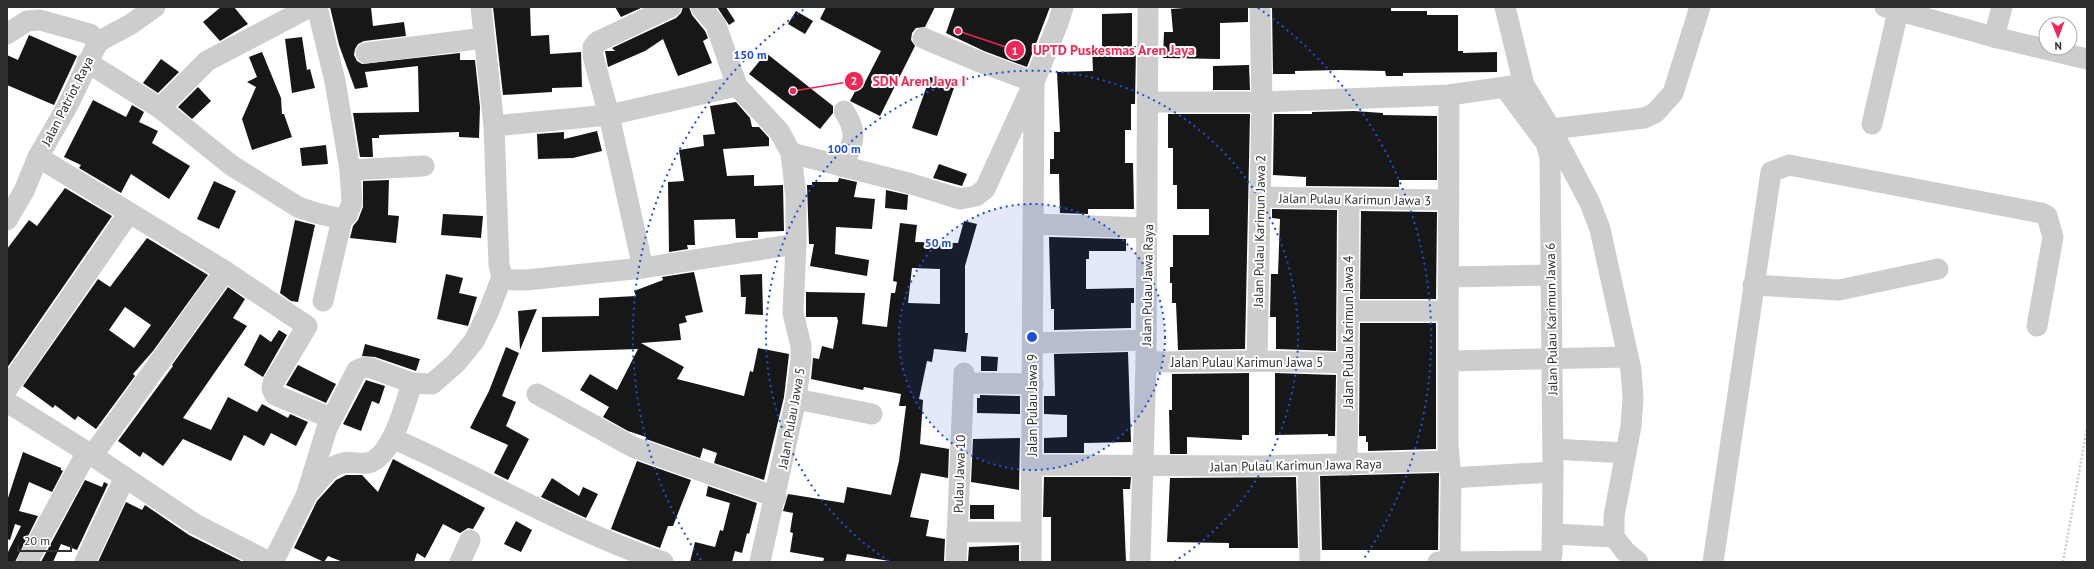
<svg xmlns="http://www.w3.org/2000/svg" width="2094" height="569" viewBox="0 0 2094 569" font-family="'PT Sans',sans-serif">
	<style>
		.building { fill: #171717; fill-rule: evenodd }
		.lines { fill: none; stroke-linecap: round; stroke-linejoin: round }
		.path { stroke: #cdcdcd; stroke-width: 2.5; stroke-dasharray: 2 2; stroke-linecap: butt }
		.minor { stroke: #cdcdcd; stroke-width: 21 }
		.ring { fill: none; stroke: #1d4ed8; stroke-width: 2; stroke-dasharray: 2 4 }
		.labels { text-anchor: middle; stroke-width: 4; stroke-linejoin: round; paint-order: stroke }
		.street-label { font-size: 13px; fill: #303030; stroke: #fff }
		.centre { fill: #1d4ed8; stroke: #fff; stroke-width: 2 }
		.ring-label { font-size: 12px; text-anchor: middle; font-weight: bold; fill: #1d4ed8; stroke: #fff; stroke-width: 4; stroke-linejoin: round; paint-order: stroke }
		.leader { fill: none; stroke: #f22755; stroke-width: 1.5 }
		.callout-dot { fill: #f22755; stroke: #fff; stroke-width: 1.5 }
		.mark-label { font-size: 12px; text-anchor: middle; font-weight: bold; fill: #fff }
		.callout-label { font-size: 14px; text-anchor: middle; font-weight: bold; fill: #f22755; stroke: #fff; stroke-width: 4; stroke-linejoin: round; paint-order: stroke }
	</style>
	<rect width="100%" height="100%" fill="#fff"/>
	<g class="building">
		<path d="M 221,7 L 234,7 L 248,24 L 220,41 L 203,22 Z"/>
		<path d="M 330,7 L 371,7 L 373,26 L 404,22 L 406,36 L 364,41 L 358,44 L 355,49 L 354,55 L 357,61 L 362,64 L 460,53 L 460,60 L 475,60 L 480,107 L 479,138 L 459,137 L 459,132 L 379,135 L 379,138 L 372,138 L 373,157 L 360,157 L 353,113 L 419,112 L 418,66 L 365,72 L 368,87 L 355,89 L 339,45 Z"/>
		<path d="M 493,7 L 530,7 L 531,36 L 549,35 L 550,54 L 581,52 L 582,87 L 552,88 L 552,92 L 503,95 Z"/>
		<path d="M 615,7 L 643,7 L 621,17 Z"/>
		<path d="M 683,7 L 689,7 L 692,15 L 705,31 L 708,38 L 703,41 L 712,63 L 678,76 L 663,39 L 645,51 L 608,67 L 605,51 L 615,51 L 612,48 L 676,18 L 681,13 Z"/>
		<path d="M 717,7 L 726,7 L 735,21 L 729,25 Z"/>
		<path d="M 826,7 L 935,7 L 925,27 L 916,28 L 912,33 L 911,40 L 915,46 L 880,116 L 850,101 L 859,84 L 863,86 L 881,51 L 820,19 Z"/>
		<path d="M 955,7 L 1050,7 L 1027,67 L 984,51 L 946,33 Z"/>
		<path d="M 1197,7 L 1248,7 L 1248,22 L 1220,23 L 1220,59 L 1163,58 L 1164,32 L 1173,32 L 1171,9 Z"/>
		<path d="M 1272,7 L 1391,7 L 1391,11 L 1427,11 L 1427,15 L 1458,15 L 1458,51 L 1463,51 L 1463,53 L 1497,52 L 1497,72 L 1403,73 L 1403,76 L 1386,76 L 1385,71 L 1340,70 L 1295,71 L 1295,74 L 1273,74 Z"/>
		<path d="M 796,11 L 813,21 L 805,34 L 788,24 Z"/>
		<path d="M 1132,13 L 1132,46 L 1136,46 L 1135,104 L 1131,104 L 1131,130 L 1125,130 L 1125,163 L 1133,163 L 1134,209 L 1088,209 L 1088,214 L 1060,213 L 1059,174 L 1050,174 L 1050,159 L 1054,159 L 1054,132 L 1060,132 L 1057,72 L 1093,71 L 1092,47 L 1102,47 L 1102,14 Z"/>
		<path d="M 29,35 L 77,56 L 54,105 L 7,85 L 7,55 L 18,60 Z"/>
		<path d="M 302,37 L 307,70 L 310,69 L 315,88 L 292,93 L 285,39 Z"/>
		<path d="M 262,52 L 281,98 L 282,114 L 284,114 L 292,137 L 252,150 L 242,119 L 256,87 L 247,82 L 257,77 L 249,57 Z"/>
		<path d="M 766,53 L 833,106 L 833,113 L 820,129 L 749,74 Z"/>
		<path d="M 161,59 L 179,72 L 158,93 L 143,83 Z"/>
		<path d="M 1249,65 L 1250,90 L 1213,90 L 1213,66 Z"/>
		<path d="M 930,77 L 955,85 L 937,136 L 912,128 Z"/>
		<path d="M 198,87 L 211,101 L 192,119 L 178,107 Z"/>
		<path d="M 93,100 L 126,117 L 132,105 L 144,112 L 139,122 L 158,131 L 152,143 L 190,166 L 169,199 L 131,174 L 121,193 L 79,168 L 81,165 L 64,157 Z"/>
		<path d="M 736,102 L 750,118 L 752,127 L 759,127 L 769,138 L 769,146 L 723,149 L 727,176 L 754,175 L 754,186 L 783,185 L 784,231 L 758,232 L 758,238 L 736,238 L 735,219 L 694,220 L 695,245 L 687,245 L 688,249 L 669,252 L 668,182 L 684,181 L 679,150 L 704,146 L 703,135 L 715,134 L 710,106 Z"/>
		<path d="M 1354,111 L 1383,113 L 1383,115 L 1437,116 L 1437,180 L 1399,180 L 1399,187 L 1306,186 L 1306,177 L 1273,175 L 1274,114 L 1312,114 L 1312,112 Z"/>
		<path d="M 1168,114 L 1250,114 L 1245,349 L 1178,350 L 1176,303 L 1172,303 L 1172,283 L 1170,283 L 1170,267 L 1173,267 L 1173,235 L 1209,235 L 1209,209 L 1177,209 L 1177,185 L 1173,185 L 1173,148 L 1168,148 Z"/>
		<path d="M 597,131 L 602,151 L 573,158 L 538,159 L 537,134 L 564,132 L 564,139 Z"/>
		<path d="M 326,145 L 328,164 L 302,166 L 300,148 Z"/>
		<path d="M 939,164 L 967,174 L 962,186 L 933,178 Z"/>
		<path d="M 839,178 L 857,182 L 854,197 L 875,199 L 872,229 L 836,227 L 835,254 L 869,260 L 867,276 L 810,266 L 814,244 L 809,244 L 807,185 L 812,185 L 812,182 L 838,182 Z"/>
		<path d="M 389,180 L 388,215 L 399,216 L 396,243 L 350,238 L 353,226 L 358,220 L 363,207 L 363,181 Z"/>
		<path d="M 214,181 L 236,191 L 219,229 L 197,219 Z"/>
		<path d="M 65,188 L 112,216 L 7,368 L 7,249 L 29,220 L 37,226 Z"/>
		<path d="M 886,190 L 908,195 L 907,210 L 885,208 Z"/>
		<path d="M 1272,209 L 1337,210 L 1336,351 L 1276,349 L 1276,317 L 1270,317 L 1271,274 L 1278,274 L 1280,219 L 1272,218 Z"/>
		<path d="M 1361,211 L 1437,212 L 1436,299 L 1360,299 Z"/>
		<path d="M 443,214 L 483,216 L 481,238 L 441,235 Z"/>
		<path d="M 295,220 L 315,225 L 298,302 L 291,301 L 280,293 Z"/>
		<path d="M 964,221 L 977,224 L 965,266 L 965,333 L 968,333 L 966,352 L 934,349 L 932,362 L 927,361 L 919,399 L 923,400 L 920,444 L 949,449 L 948,478 L 921,473 L 910,517 L 929,520 L 926,536 L 945,539 L 944,561 L 895,562 L 847,554 L 845,562 L 823,562 L 824,558 L 790,552 L 793,533 L 790,532 L 793,513 L 783,511 L 788,494 L 844,503 L 847,487 L 891,495 L 899,461 L 906,406 L 899,406 L 901,394 L 864,387 L 863,390 L 811,379 L 813,358 L 819,359 L 822,346 L 833,349 L 838,321 L 837,317 L 806,317 L 806,292 L 865,293 L 862,324 L 887,327 L 891,293 L 895,293 L 897,282 L 893,281 L 900,223 L 917,225 L 915,242 L 958,243 ZM 912,268 L 940,269 L 940,304 L 908,303 Z"/>
		<path d="M 1049,237 L 1126,239 L 1126,251 L 1089,251 L 1089,259 L 1086,259 L 1086,289 L 1134,288 L 1134,303 L 1131,303 L 1131,328 L 1054,330 L 1054,309 L 1051,309 Z"/>
		<path d="M 147,238 L 208,275 L 153,351 L 133,374 L 135,376 L 96,429 L 78,416 L 75,420 L 55,405 L 53,408 L 23,386 L 98,279 L 110,287 ZM 125,307 L 151,325 L 134,348 L 109,330 Z"/>
		<path d="M 694,272 L 703,312 L 685,316 L 687,322 L 679,324 L 681,340 L 641,343 L 684,367 L 677,379 L 744,396 L 750,371 L 753,372 L 758,348 L 789,354 L 784,397 L 764,480 L 714,463 L 717,453 L 703,448 L 700,458 L 646,439 L 646,437 L 628,431 L 603,417 L 609,407 L 580,390 L 590,374 L 617,390 L 638,349 L 542,352 L 542,317 L 599,316 L 599,298 L 636,296 L 634,291 L 663,280 L 662,277 Z"/>
		<path d="M 446,274 L 463,278 L 459,293 L 477,297 L 468,326 L 437,319 Z"/>
		<path d="M 762,274 L 763,315 L 745,314 L 746,297 L 741,297 L 740,275 Z"/>
		<path d="M 228,287 L 245,299 L 233,318 L 247,326 L 183,418 L 211,430 L 228,397 L 257,412 L 262,404 L 288,418 L 290,414 L 308,422 L 296,446 L 271,433 L 264,446 L 244,435 L 231,461 L 183,439 L 163,466 L 143,452 L 140,457 L 118,441 L 173,366 L 172,365 Z"/>
		<path d="M 537,309 L 520,350 L 518,311 Z"/>
		<path d="M 1360,323 L 1436,323 L 1436,449 L 1368,451 L 1368,442 L 1366,442 L 1366,436 L 1359,436 Z"/>
		<path d="M 279,330 L 287,335 L 263,377 L 244,365 L 260,334 L 271,342 Z"/>
		<path d="M 365,344 L 420,359 L 416,371 L 375,357 L 362,356 Z"/>
		<path d="M 506,347 L 519,353 L 502,396 L 516,402 L 506,426 L 529,439 L 508,480 L 494,473 L 508,445 L 470,428 L 489,391 Z"/>
		<path d="M 1128,352 L 1131,442 L 1084,443 L 1084,453 L 1044,453 L 1044,438 L 1067,437 L 1067,415 L 1044,414 L 1044,396 L 1055,396 L 1054,354 Z"/>
		<path d="M 981,356 L 998,357 L 997,371 L 981,371 Z"/>
		<path d="M 298,365 L 336,384 L 326,403 L 286,385 Z"/>
		<path d="M 1249,373 L 1249,435 L 1242,435 L 1242,440 L 1187,437 L 1187,454 L 1170,454 L 1169,410 L 1172,410 L 1172,374 Z"/>
		<path d="M 1275,373 L 1336,375 L 1335,436 L 1328,436 L 1328,434 L 1275,435 Z"/>
		<path d="M 366,380 L 385,386 L 379,404 L 372,401 L 361,431 L 343,424 Z"/>
		<path d="M 980,395 L 1020,396 L 1020,414 L 977,413 L 977,398 L 980,398 Z"/>
		<path d="M 1020,438 L 1019,490 L 971,482 L 973,439 Z"/>
		<path d="M 23,452 L 61,468 L 61,470 L 63,471 L 52,492 L 29,482 L 19,511 L 38,516 L 15,562 L 7,562 L 7,554 L 21,526 L 15,524 L 10,540 L 7,539 L 7,501 Z"/>
		<path d="M 393,459 L 485,508 L 473,529 L 468,528 L 460,533 L 443,524 L 425,558 L 417,553 L 414,562 L 343,562 L 328,556 L 324,562 L 294,548 L 317,501 L 336,480 L 346,475 L 362,475 L 378,492 Z"/>
		<path d="M 637,461 L 691,480 L 673,526 L 668,526 L 660,548 L 611,529 Z"/>
		<path d="M 1439,473 L 1438,550 L 1322,550 L 1320,476 Z"/>
		<path d="M 1044,477 L 1131,477 L 1130,489 L 1123,489 L 1126,562 L 1051,562 L 1051,517 L 1043,517 Z"/>
		<path d="M 1296,477 L 1298,548 L 1229,548 L 1229,543 L 1167,542 L 1170,478 Z"/>
		<path d="M 552,478 L 579,496 L 583,487 L 598,494 L 586,518 L 541,497 Z"/>
		<path d="M 85,480 L 102,487 L 104,482 L 108,484 L 77,550 L 61,544 L 53,562 L 41,562 Z"/>
		<path d="M 708,486 L 757,503 L 749,534 L 747,533 L 742,553 L 735,551 L 732,562 L 690,562 L 695,542 L 715,547 L 720,530 L 723,531 L 730,503 L 706,496 Z"/>
		<path d="M 126,502 L 142,510 L 145,505 L 189,535 L 243,562 L 98,562 Z"/>
		<rect x="970" y="505" width="24" height="14"/>
		<path d="M 516,521 L 532,530 L 521,552 L 504,544 Z"/>
		<path d="M 1019,545 L 1019,562 L 968,561 L 969,547 Z"/>
	</g>
	<g class="lines">
		<path class="path" d="M 2063,562 L 2087,428"/>
		<g class="minor">
			<path d="M 701,7 L 716,25 L 737,86 L 779,131 L 791,153 L 796,197 L 796,244 L 793,313 L 801,346 L 801,360 L 796,399 L 760,562"/>
			<path d="M 1505,7 L 1524,85 L 1551,129 L 1590,203 L 1600,229 L 1631,370 L 1633,398 L 1631,426 L 1614,516 L 1614,537 L 1625,551 L 1638,562"/>
			<path d="M 1885,7 L 1994,37 L 2087,59"/>
			<path d="M 7,34 L 27,21 L 40,20 L 90,34 L 98,42"/>
			<path d="M 1994,37 L 2002,7"/>
			<path d="M 923,38 L 980,62 L 1034,82 L 1031,562"/>
			<path d="M 366,53 L 484,38"/>
			<path d="M 87,62 L 160,108 L 231,165 L 298,207 L 316,213 L 342,219 L 347,215 L 352,203 L 350,170 L 335,81 L 317,7"/>
			<path d="M 1449,95 L 1448,361 L 1448,445 L 1451,478 L 1450,562"/>
			<path d="M 1148,102 L 1262,102 L 1449,95 L 1519,85"/>
			<path d="M 160,108 L 207,61 L 310,7"/>
			<path d="M 1872,124 L 1899,7"/>
			<path d="M 494,126 L 609,115 L 737,86"/>
			<path d="M 1551,129 L 1644,118 L 1655,113 L 1673,93 L 1700,7"/>
			<path d="M 791,153 L 912,184 L 960,199 L 976,196 L 985,189 L 1034,82 L 1058,23 L 1063,7"/>
			<path d="M 38,157 L 225,271 L 307,326 L 273,383 L 272,389 L 275,395 L 331,418"/>
			<path d="M 843,166 C 853,142 859,134 844,111"/>
			<path d="M 350,170 L 424,166"/>
			<path d="M 1260,197 L 1449,200"/>
			<path d="M 7,220 L 24,191 L 38,157 L 68,105 L 98,42 L 131,24 L 155,7"/>
			<path d="M 1033,224 L 1147,228"/>
			<path d="M 643,268 L 609,115 L 593,56 L 593,47 L 597,42 L 671,7"/>
			<path d="M 502,277 L 512,280 L 526,280 L 643,268 L 796,244"/>
			<path d="M 1449,277 L 1550,275"/>
			<path d="M 1753,285 L 1839,290 L 1938,269"/>
			<path d="M 323,301 L 342,219"/>
			<path d="M 1348,311 L 1448,311"/>
			<path d="M 1033,343 L 1146,340"/>
			<path d="M 1257,361 L 1262,102 L 1260,7"/>
			<path d="M 1448,361 L 1628,357"/>
			<path d="M 1146,362 L 1257,361 L 1348,363"/>
			<path d="M 964,385 L 971,383 L 1033,384"/>
			<path d="M 7,389 L 129,213"/>
			<path d="M 537,394 L 633,447 L 776,497"/>
			<path d="M 796,399 L 872,414"/>
			<path d="M 7,402 L 87,452 L 195,524 L 269,562"/>
			<path d="M 392,438 C 483,478 569,530 663,562"/>
			<path d="M 1553,449 L 1626,453"/>
			<path d="M 92,456 L 225,271"/>
			<path d="M 1032,465 L 1259,466 L 1448,461"/>
			<path d="M 1347,465 L 1349,199"/>
			<path d="M 1308,466 L 1310,562"/>
			<path d="M 1451,478 L 1553,472"/>
			<path d="M 308,493 C 318,482 328,466 343,463 C 352,461 365,466 373,461 C 394,450 405,404 412,383"/>
			<path d="M 957,532 L 1031,532"/>
			<path d="M 1553,534 L 1614,537"/>
			<path d="M 27,562 L 87,452"/>
			<path d="M 85,562 L 125,477"/>
			<path d="M 273,562 L 306,496 L 327,428 L 357,370 L 365,367 L 371,368 L 412,383 L 432,384 L 456,363 L 474,341 L 488,313 L 502,277 L 499,265 L 494,126 L 481,7"/>
			<path d="M 460,562 L 470,540"/>
			<path d="M 956,562 L 964,373"/>
			<path d="M 1140,562 L 1146,362 L 1148,7"/>
			<path d="M 1438,562 L 1547,561 L 1552,555 L 1553,472 L 1550,157 L 1546,143 L 1505,88"/>
			<path d="M 1713,562 L 1771,172 L 1789,165 L 2041,213 L 2047,216 L 2053,237 L 2037,326"/>
		</g>
	</g>
	<circle cx="1032" cy="337" r="133" fill="#1d4ed8" fill-opacity=".12"/>
	<g class="ring">
		<circle cx="1032" cy="337" r="133"/>
		<path d="M889 561A266 266 0 1 1 1175 561"/>
		<path d="M701 560A399 399 0 0 1 806 8M1258 8A399 399 0 0 1 1363 560"/>
	</g>
	<g class="labels">
		<g class="street-label">
			<text transform="translate(67 101) rotate(-63)" y="5">Jalan Patriot Raya</text>
			<text transform="translate(1355 199) rotate(1)" y="5">Jalan Pulau Karimun Jawa 3</text>
			<text transform="translate(1259 231) rotate(-89)" y="5">Jalan Pulau Karimun Jawa 2</text>
			<text transform="translate(1147 285) rotate(-89)" y="5">Jalan Pulau Jawa Raya</text>
			<text transform="translate(1551 319) rotate(-91)" y="5">Jalan Pulau Karimun Jawa 6</text>
			<text transform="translate(1348 332) rotate(-90)" y="5">Jalan Pulau Karimun Jawa 4</text>
			<text x="1247" y="367">Jalan Pulau Karimun Jawa 5</text>
			<text transform="translate(1032 405) rotate(-90)" y="5">Jalan Pulau Jawa 9</text>
			<text transform="translate(791 418) rotate(-80)" y="5">Jalan Pulau Jawa 5</text>
			<text transform="translate(1296 465) rotate(-1)" y="5">Jalan Pulau Karimun Jawa Raya</text>
			<text transform="translate(959 474) rotate(-88)" y="5">Pulau Jawa 10</text>
		</g>
	</g>
	<circle cx="1032" cy="337" r="6" class="centre"/>
	<g class="ring-label">
		<text x="750" y="59">150 m</text>
		<text x="844" y="153">100 m</text>
		<text x="938" y="247">50 m</text>
	</g>
	<path class="leader" d="M958 31L1015 50M793 91L854 81"/>
	<g class="callout-dot">
		<circle cx="958" cy="31" r="4"/>
		<circle cx="793" cy="91" r="4"/>
		<circle cx="1015" cy="50" r="10"/>
		<circle cx="854" cy="81" r="10"/>
	</g>
	<g class="mark-label">
		<text x="1015" y="55">1</text>
		<text x="854" y="85">2</text>
	</g>
	<g class="callout-label">
		<text x="1114" y="55">UPTD Puskesmas Aren Jaya</text>
		<text x="919" y="86">SDN Aren Jaya I</text>
	</g>
	<rect width="2094" height="569" fill="none" stroke="#303030" stroke-width="16"/>
	<g transform="translate(2058 36) rotate(179)"><circle r="19" fill="#ffffff" stroke="#acacac"/>
	<path d="M0-3L7 15L0 10L-7 15Z" fill="#f22755"/>
	<text y="-6" font-size="11" font-weight="bold" text-anchor="middle" fill="#303030">N</text>
	</g>
	<path d="M18 545v6h53v-6" fill="none" stroke="#303030" stroke-width="2"/>
	<text x="24" y="545" font-size="12" fill="#303030" stroke="#ffffff" stroke-width="3" paint-order="stroke">20 m</text>
</svg>
